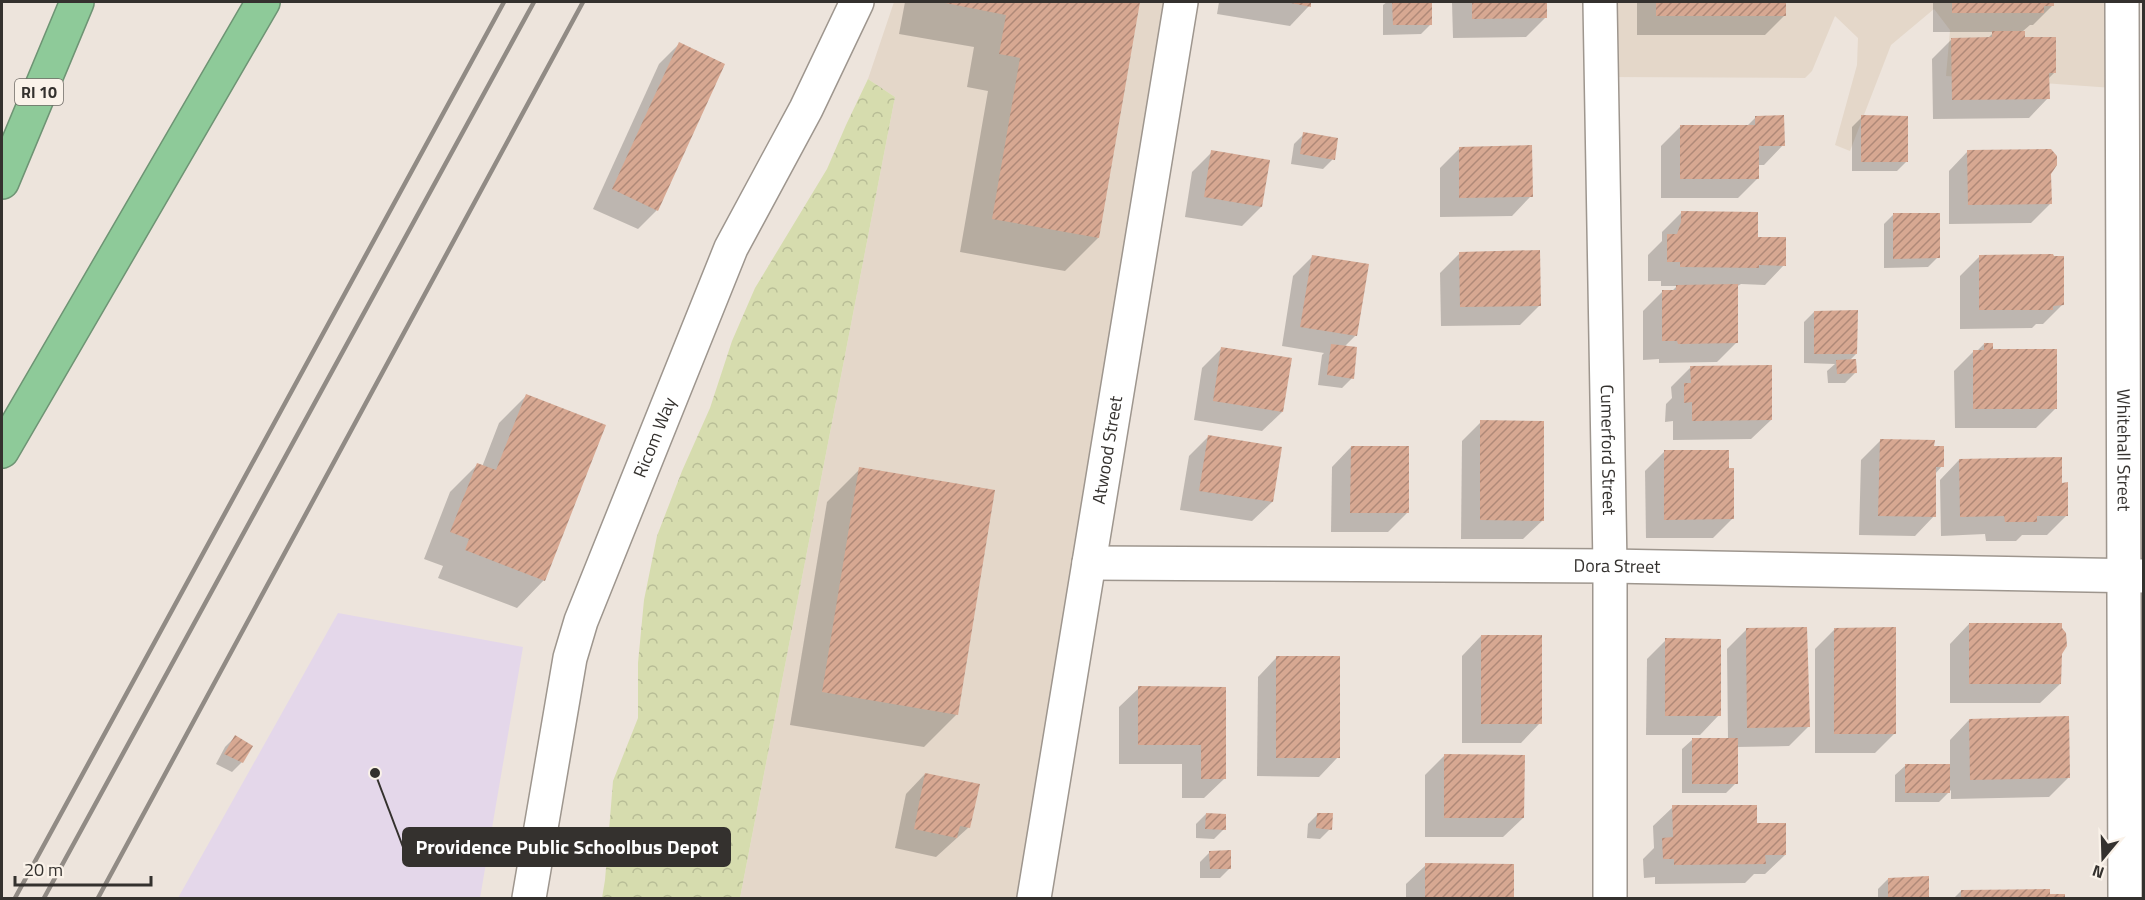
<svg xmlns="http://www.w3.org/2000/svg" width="2145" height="900" viewBox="0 0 2145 900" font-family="'Titillium Web',sans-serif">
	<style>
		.built { fill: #e4d7c9 }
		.industrial { fill: #e4d7ea }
		.forest { fill: url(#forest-crowns) }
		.shadow { fill: #0003 }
		.building { fill: url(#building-hatch) }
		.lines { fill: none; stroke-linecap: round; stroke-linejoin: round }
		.minor-casing { stroke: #9e968e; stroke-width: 36 }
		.highway-casing { stroke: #6e9474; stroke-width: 36 }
		.minor { stroke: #fff; stroke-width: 33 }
		.highway { stroke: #8eca99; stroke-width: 33 }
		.rail { stroke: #918b85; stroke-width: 4.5 }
		.labels { text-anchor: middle; stroke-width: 4.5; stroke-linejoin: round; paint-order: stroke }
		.shield { fill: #faf2e9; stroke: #6f6b66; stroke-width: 1.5 }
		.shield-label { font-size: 16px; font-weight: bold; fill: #34312e }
		.street-label { font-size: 18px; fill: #34312e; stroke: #faf2e9 }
		.leader { fill: none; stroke: #34312e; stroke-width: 2 }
		.callout-dot { fill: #34312e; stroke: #faf2e9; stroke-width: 2 }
		.callout { fill: #34312e; stroke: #34312e; stroke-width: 2 }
		.callout-label { font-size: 20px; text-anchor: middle; font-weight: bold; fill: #fff }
	</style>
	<defs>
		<pattern id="forest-crowns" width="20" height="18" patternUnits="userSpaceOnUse" patternTransform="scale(1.5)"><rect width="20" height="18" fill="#d6dcae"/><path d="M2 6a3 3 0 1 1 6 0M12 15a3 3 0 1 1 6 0" fill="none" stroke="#b8bd96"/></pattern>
		<pattern id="building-hatch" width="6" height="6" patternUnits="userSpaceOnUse" patternTransform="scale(1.5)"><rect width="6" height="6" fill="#d7a892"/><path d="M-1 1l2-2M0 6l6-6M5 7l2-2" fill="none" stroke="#af8978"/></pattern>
	</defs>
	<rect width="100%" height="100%" fill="#ede4dc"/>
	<g class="built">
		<path d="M 894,2 L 1186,2 L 1034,898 L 740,898 L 895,97 L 868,79 Z"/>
		<path d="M 1599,2 L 2117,2 L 2113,88 L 1946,76 L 1950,30 L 1934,9 L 1891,45 L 1850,151 L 1835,145 L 1857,65 L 1858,38 L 1835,16 L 1812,71 L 1805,78 L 1609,77 Z"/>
	</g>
	<path class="industrial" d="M 338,613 L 523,647 L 480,898 L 178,898 Z"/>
	<path class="forest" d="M 868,79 L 895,97 L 740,898 L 602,898 L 605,880 L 613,781 L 638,718 L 638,663 L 644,600 L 657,536 L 682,471 L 710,408 L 732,341 L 755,288 L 827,169 L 846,125 Z"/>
	<g class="shadow">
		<path d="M 905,2 L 1139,2 L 1098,238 L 1065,271 L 960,252 L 988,91 L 967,87 L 974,47 L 899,34 Z"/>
		<path d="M 1219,2 L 1310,2 L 1309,6 L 1290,26 L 1217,14 Z"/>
		<path d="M 1387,2 L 1430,2 L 1431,24 L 1421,34 L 1383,35 L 1383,5 Z"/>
		<path d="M 1452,2 L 1545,2 L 1546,17 L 1526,37 L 1453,38 Z"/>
		<path d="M 1637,2 L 1785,2 L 1785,15 L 1765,35 L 1637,35 Z"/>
		<path d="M 1933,2 L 2053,2 L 2053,5 L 2033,25 L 2030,25 L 2023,31 L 2023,39 L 2055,72 L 2048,79 L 2048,98 L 2029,118 L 1933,119 L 1932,59 L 1951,40 L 1987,39 L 1994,32 L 1933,32 Z"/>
		<path d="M 679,44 L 657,210 L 638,229 L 593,209 L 659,64 Z"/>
		<path d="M 1756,117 L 1783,145 L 1764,165 L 1757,165 L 1757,179 L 1738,198 L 1661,198 L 1661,146 L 1680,127 L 1747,126 Z"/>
		<path d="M 1862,117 L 1907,161 L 1897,171 L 1852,171 L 1852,127 Z"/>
		<path d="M 1304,134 L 1333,159 L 1323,169 L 1291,164 L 1294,144 Z"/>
		<path d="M 1460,148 L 1531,196 L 1512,216 L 1440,217 L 1440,168 Z"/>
		<path d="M 1968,151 L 2050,204 L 2031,223 L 1949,224 L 1949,171 Z"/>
		<path d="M 1212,152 L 1261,207 L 1242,226 L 1185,217 L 1192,172 Z"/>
		<path d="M 1681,213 L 1756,238 L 1784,265 L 1765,285 L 1741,284 L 1736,287 L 1737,342 L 1717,362 L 1659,363 L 1659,359 L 1643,360 L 1643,311 L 1662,292 L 1671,292 L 1677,286 L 1661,286 L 1661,281 L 1648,281 L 1648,255 L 1662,241 L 1662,232 Z"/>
		<path d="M 1894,214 L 1938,257 L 1928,267 L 1884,268 L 1884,224 Z"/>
		<path d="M 1460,253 L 1540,305 L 1520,325 L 1441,326 L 1440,273 Z"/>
		<path d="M 1313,256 L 1356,335 L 1344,347 L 1352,378 L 1342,388 L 1318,385 L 1322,355 L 1324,353 L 1282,346 L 1293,276 Z"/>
		<path d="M 1980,256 L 2062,305 L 2043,324 L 2036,324 L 2032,328 L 1960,329 L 1960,276 Z"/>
		<path d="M 1814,312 L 1856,354 L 1849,361 L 1855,373 L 1845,383 L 1828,383 L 1827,371 L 1835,364 L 1804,363 L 1804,322 Z"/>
		<path d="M 1984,344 L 2056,408 L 2036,428 L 1955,428 L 1954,371 L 1973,352 L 1977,351 Z"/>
		<path d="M 1222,348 L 1282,412 L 1262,431 L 1194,420 L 1202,368 Z"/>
		<path d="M 1691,367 L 1771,420 L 1751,439 L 1673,440 L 1673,421 L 1665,422 L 1666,404 L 1672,398 L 1671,387 Z"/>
		<path d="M 526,396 L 544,580 L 517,608 L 438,578 L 443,566 L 424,559 L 450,492 L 477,465 L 482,467 L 499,423 Z"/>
		<path d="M 1481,422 L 1543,520 L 1523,539 L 1461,539 L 1462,441 Z"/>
		<path d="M 1209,436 L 1272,502 L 1252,521 L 1180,510 L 1189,456 Z"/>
		<path d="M 1880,441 L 1933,447 L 1942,466 L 1935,474 L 1934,516 L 1915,536 L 1859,535 L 1861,460 Z"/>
		<path d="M 1351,447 L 1407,513 L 1388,532 L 1331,532 L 1332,467 Z"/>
		<path d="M 1665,451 L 1728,470 L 1733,518 L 1713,538 L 1646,538 L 1645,471 Z"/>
		<path d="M 1959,460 L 2060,484 L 2067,515 L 2047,535 L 2022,535 L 2016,541 L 1986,541 L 1985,534 L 1941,536 L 1940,480 Z"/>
		<path d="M 860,469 L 957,714 L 924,747 L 790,725 L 827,502 Z"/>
		<path d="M 1969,624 L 2060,653 L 2060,684 L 2040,703 L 1950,703 L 1950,644 Z"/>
		<path d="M 1835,629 L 1895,733 L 1875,753 L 1815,753 L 1815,649 Z"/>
		<path d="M 1746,630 L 1808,727 L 1789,746 L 1736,747 L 1736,783 L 1726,793 L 1682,793 L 1682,749 L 1692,740 L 1728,739 L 1727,649 Z"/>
		<path d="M 1481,636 L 1540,723 L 1521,743 L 1462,743 L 1462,656 Z"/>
		<path d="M 1666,640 L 1719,715 L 1700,735 L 1646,735 L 1647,659 Z"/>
		<path d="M 1277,657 L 1338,757 L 1319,777 L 1257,776 L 1258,677 Z"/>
		<path d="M 1139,688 L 1224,688 L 1224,779 L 1204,798 L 1182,798 L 1182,764 L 1119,764 L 1119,707 Z"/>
		<path d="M 1969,720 L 2068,778 L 2049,797 L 1951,799 L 1951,790 L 1939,802 L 1895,802 L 1895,775 L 1905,766 L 1950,765 L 1950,740 Z"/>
		<path d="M 235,737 L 242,762 L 232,772 L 216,764 L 225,747 Z"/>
		<path d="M 1444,756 L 1523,818 L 1503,837 L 1425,837 L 1425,775 Z"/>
		<path d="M 925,774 L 969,827 L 936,857 L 895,848 L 906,794 Z"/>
		<path d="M 1673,807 L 1755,824 L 1785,855 L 1765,874 L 1754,874 L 1745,883 L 1655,884 L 1655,877 L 1644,878 L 1643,859 L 1654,848 L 1653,826 Z"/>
		<path d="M 1206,814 L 1224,829 L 1214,839 L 1196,838 L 1196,824 Z"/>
		<path d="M 1318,814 L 1330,829 L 1320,839 L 1307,838 L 1308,824 Z"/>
		<path d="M 1210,852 L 1230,868 L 1220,878 L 1200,878 L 1200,862 Z"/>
		<path d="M 1426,865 L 1512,866 L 1512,898 L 1406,898 L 1406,884 Z"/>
		<path d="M 1927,878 L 1928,898 L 1878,898 L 1878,889 L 1888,879 Z"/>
		<path d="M 1961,891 L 2063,895 L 2063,898 L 1954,898 Z"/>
	</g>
	<g class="building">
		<path d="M 940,2 L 1140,2 L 1099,238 L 992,219 L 1020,58 L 999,54 L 1006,15 Z"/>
		<path d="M 1286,2 L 1311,2 L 1311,7 Z"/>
		<path d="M 1392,2 L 1432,2 L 1432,25 L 1393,25 Z"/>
		<path d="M 1472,2 L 1547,2 L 1547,18 L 1472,19 Z"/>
		<rect x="1656" y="2" width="130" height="14"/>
		<path d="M 1952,2 L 2054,2 L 2054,6 L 2044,6 L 2044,13 L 1952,13 Z"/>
		<path d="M 1992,31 L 2025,31 L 2025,37 L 2056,37 L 2056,73 L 2049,73 L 2050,99 L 1952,100 L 1951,38 L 1992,37 Z"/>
		<path d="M 679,42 L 725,64 L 658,211 L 612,189 Z"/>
		<path d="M 1784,115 L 1785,146 L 1759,146 L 1759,179 L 1680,179 L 1680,125 L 1755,125 L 1755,116 Z"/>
		<path d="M 1861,115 L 1908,116 L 1908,162 L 1861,162 Z"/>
		<path d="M 1303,132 L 1338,138 L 1335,160 L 1300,154 Z"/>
		<path d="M 1532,145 L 1533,197 L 1459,198 L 1459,147 Z"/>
		<path d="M 2051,149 L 2057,156 L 2057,165 L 2051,174 L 2052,204 L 1968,205 L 1967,150 Z"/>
		<path d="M 1211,150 L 1270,160 L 1262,207 L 1204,197 Z"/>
		<path d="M 1681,211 L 1758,212 L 1758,237 L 1786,237 L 1786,266 L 1759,265 L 1759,268 L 1680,267 L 1680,262 L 1667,262 L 1667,234 L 1677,234 L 1681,222 Z"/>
		<path d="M 1893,213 L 1940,213 L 1940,258 L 1893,259 Z"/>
		<path d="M 1540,250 L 1541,306 L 1460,307 L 1459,252 Z"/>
		<path d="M 2053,254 L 2054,256 L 2064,256 L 2064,305 L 2053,306 L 2053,310 L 1979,310 L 1979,255 Z"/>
		<path d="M 1312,255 L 1369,264 L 1357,336 L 1300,327 Z"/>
		<path d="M 1738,284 L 1738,343 L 1678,344 L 1677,341 L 1662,341 L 1662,290 L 1676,290 L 1676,285 Z"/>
		<path d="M 1858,310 L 1857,354 L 1814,354 L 1814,311 Z"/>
		<path d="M 1984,343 L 1993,343 L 1993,349 L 2057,349 L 2057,409 L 1973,409 L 1973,350 L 1984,350 Z"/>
		<path d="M 1331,344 L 1357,347 L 1354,379 L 1327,375 Z"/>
		<path d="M 1221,347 L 1292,358 L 1283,412 L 1213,401 Z"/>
		<path d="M 1856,359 L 1857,373 L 1837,374 L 1836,360 Z"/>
		<path d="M 1772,365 L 1772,420 L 1692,421 L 1692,402 L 1684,403 L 1684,383 L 1691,383 L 1690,366 Z"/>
		<path d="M 526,394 L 606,425 L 545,581 L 465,550 L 469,539 L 450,532 L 477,463 L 496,470 Z"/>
		<path d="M 1480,420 L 1544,421 L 1544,521 L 1480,520 Z"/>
		<path d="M 1208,435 L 1282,447 L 1273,502 L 1199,491 Z"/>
		<path d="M 1880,439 L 1935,440 L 1934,446 L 1944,446 L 1944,467 L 1936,467 L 1936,517 L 1878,516 Z"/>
		<path d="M 1351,446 L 1409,446 L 1409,513 L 1350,513 Z"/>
		<path d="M 1664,450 L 1729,450 L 1729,468 L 1734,468 L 1734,519 L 1664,520 Z"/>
		<path d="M 2062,457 L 2062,483 L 2068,482 L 2068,516 L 2037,516 L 2037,522 L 2005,522 L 2004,516 L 1960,517 L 1959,459 Z"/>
		<path d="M 859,467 L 995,490 L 958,715 L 822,692 Z"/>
		<path d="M 1969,623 L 2062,623 L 2062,628 L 2066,633 L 2067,646 L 2062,654 L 2061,684 L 1969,684 Z"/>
		<path d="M 1807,627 L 1810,727 L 1747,728 L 1746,628 Z"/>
		<path d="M 1896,627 L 1896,734 L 1834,734 L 1834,628 Z"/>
		<rect x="1481" y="635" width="61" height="89"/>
		<path d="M 1665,638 L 1721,639 L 1721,716 L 1665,716 Z"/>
		<rect x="1276" y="656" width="64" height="102"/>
		<path d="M 1138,686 L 1226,687 L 1226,779 L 1201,779 L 1201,745 L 1138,745 Z"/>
		<path d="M 2069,716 L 2070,778 L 1970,780 L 1969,719 Z"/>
		<path d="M 235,735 L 253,746 L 243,763 L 224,754 Z"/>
		<rect x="1692" y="738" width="46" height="46"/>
		<path d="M 1444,754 L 1525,755 L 1524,818 L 1444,818 Z"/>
		<rect x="1905" y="764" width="45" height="29"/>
		<path d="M 925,773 L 980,784 L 970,828 L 960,826 L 957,838 L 914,829 Z"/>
		<path d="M 1672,805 L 1757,805 L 1757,823 L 1786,823 L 1786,855 L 1765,855 L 1766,864 L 1674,865 L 1674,859 L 1663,859 L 1662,838 L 1673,837 Z"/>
		<path d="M 1206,813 L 1226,814 L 1226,830 L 1205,829 Z"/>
		<path d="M 1317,813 L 1333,813 L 1332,830 L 1316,828 Z"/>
		<path d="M 1231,850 L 1231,869 L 1210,869 L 1209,851 Z"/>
		<path d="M 1425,863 L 1514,864 L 1514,898 L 1425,898 Z"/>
		<path d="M 1929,876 L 1929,898 L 1888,898 L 1888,878 Z"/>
		<path d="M 2050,889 L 2050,894 L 2065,894 L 2065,898 L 1961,898 L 1961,890 Z"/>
	</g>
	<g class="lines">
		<g class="minor-casing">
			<g id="minor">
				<path id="s1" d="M 1600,2 L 1610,566 L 1610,898"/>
				<path id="s2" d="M 2122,2 L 2125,898"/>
				<path id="s3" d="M 1089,563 L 1610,566 L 2144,576"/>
				<path id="s4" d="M 529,898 L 570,658 L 581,621 L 731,248 L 806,109 L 857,2"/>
				<path id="s5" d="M 1034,898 L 1181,2"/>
			</g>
		</g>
		<g class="highway-casing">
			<g id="highway">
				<path d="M 2,182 L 77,2"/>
				<path d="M 2,451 L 263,2"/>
			</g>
		</g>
		<use href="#minor" class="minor"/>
		<use href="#highway" class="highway"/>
		<g class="rail">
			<path d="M 15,898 L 504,2"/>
			<path d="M 44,898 L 534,2"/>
			<path d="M 98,898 L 583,2"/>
		</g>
	</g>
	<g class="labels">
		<rect class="shield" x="15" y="79" width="48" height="26" rx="4.5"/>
		<g class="shield-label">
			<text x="39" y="98">RI 10</text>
		</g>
		<g class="street-label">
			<text dy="6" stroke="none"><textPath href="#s4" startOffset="480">Ricom Way</textPath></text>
			<text dy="6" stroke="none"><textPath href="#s5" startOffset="454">Atwood Street</textPath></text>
			<text dy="6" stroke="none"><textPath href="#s1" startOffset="448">Cumerford Street</textPath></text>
			<text dy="6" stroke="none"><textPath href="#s2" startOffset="448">Whitehall Street</textPath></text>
			<text dy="6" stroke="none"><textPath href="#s3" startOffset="528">Dora Street</textPath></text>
		</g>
	</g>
	<path class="leader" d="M375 773L403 847"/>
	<circle class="callout-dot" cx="375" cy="773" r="6"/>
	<rect class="callout" x="403" y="828" width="327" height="38" rx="6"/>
	<g class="callout-label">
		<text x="567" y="854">Providence Public Schoolbus Depot</text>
	</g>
	<rect width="2145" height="900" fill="none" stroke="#34312e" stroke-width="6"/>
	<g transform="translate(2103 858) rotate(199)" stroke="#faf2e9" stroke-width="4.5" paint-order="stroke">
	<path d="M0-4.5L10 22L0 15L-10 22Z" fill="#34312e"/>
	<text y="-9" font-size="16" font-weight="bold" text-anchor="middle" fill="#34312e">N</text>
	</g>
	<path d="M15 876v9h136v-9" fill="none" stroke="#34312e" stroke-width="3"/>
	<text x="24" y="876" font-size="18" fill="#34312e" stroke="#faf2e9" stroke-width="4.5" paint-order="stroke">20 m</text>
</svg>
